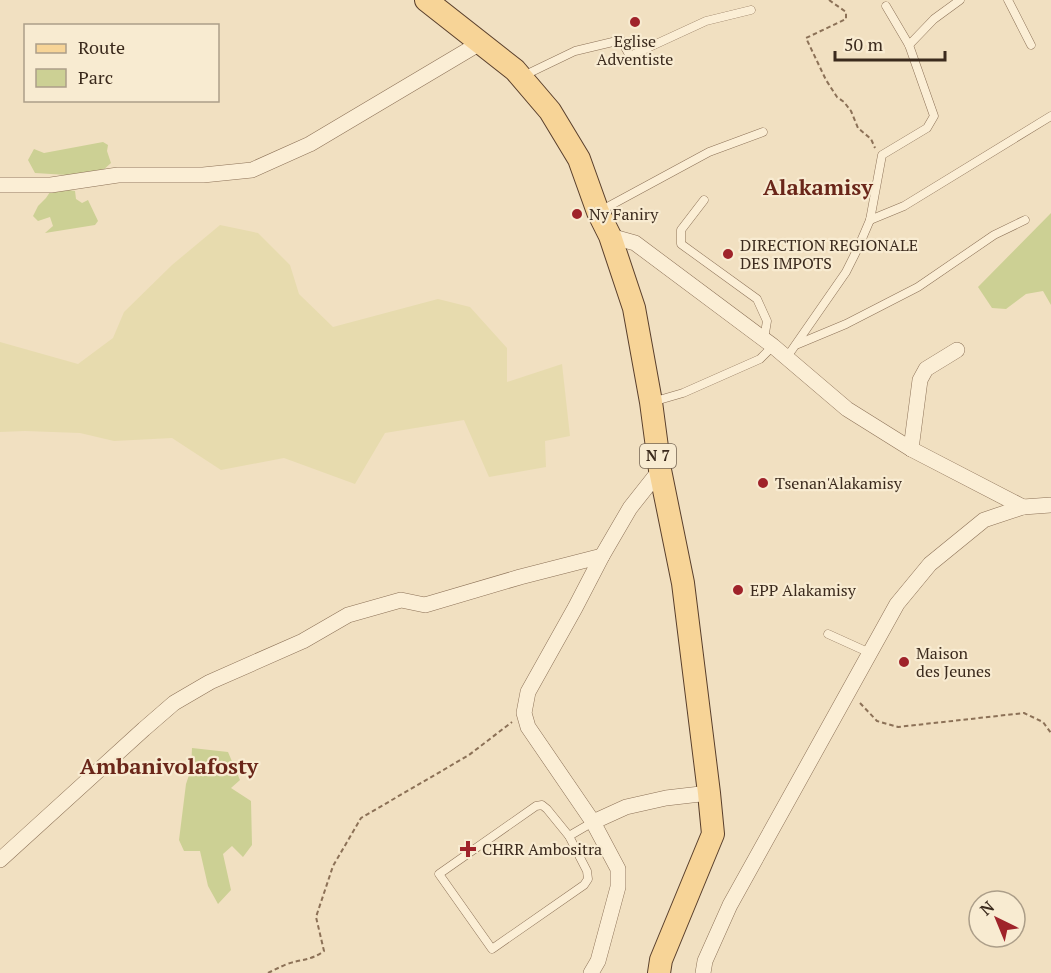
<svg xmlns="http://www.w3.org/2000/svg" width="1051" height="973" viewBox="0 0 1051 973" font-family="'PT Serif',serif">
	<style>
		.farmland { fill: #e7dbae }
		.green { fill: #ccd094 }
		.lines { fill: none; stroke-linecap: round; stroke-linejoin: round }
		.service-casing { stroke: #8c7157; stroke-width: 9 }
		.minor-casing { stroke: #8c7157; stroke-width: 16 }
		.primary-casing { stroke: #593f2c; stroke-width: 24 }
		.path { stroke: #8c7157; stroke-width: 2; stroke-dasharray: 4.5 3; stroke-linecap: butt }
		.service { stroke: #fbeed5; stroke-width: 8 }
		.minor { stroke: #fbeed5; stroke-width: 15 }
		.primary { stroke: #f7d497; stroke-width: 22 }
		.poi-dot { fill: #9f232a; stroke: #f8ebd1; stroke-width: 2 }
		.labels { text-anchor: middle; stroke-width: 4.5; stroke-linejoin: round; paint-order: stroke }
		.shield { fill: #f8ebd1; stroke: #746453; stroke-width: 1.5 }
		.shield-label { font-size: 15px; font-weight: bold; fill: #3b2a1d }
		.poi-label { font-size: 16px; fill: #3b2a1d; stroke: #f8ebd1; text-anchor: start }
		.district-label { font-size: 22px; font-weight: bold; fill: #6a2619; stroke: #f8ebd1 }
	</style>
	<rect width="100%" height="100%" fill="#f1e0c1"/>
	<path class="farmland" d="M 220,225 L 258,233 L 290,265 L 299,294 L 333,327 L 438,299 L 470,307 L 507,348 L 507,382 L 562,364 L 570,436 L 545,441 L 546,467 L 489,477 L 464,420 L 385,433 L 355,484 L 284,458 L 221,470 L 172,438 L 114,441 L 80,433 L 25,431 L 0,432 L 0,342 L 78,364 L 113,338 L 124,312 L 172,265 Z"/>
	<g class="green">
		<path d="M 103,142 L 108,145 L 107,151 L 111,163 L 102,171 L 67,175 L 35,173 L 28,160 L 34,149 L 44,153 Z"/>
		<path d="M 69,190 L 75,191 L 76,199 L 82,203 L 88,200 L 98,221 L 95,225 L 45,233 L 53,226 L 50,217 L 38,221 L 33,216 L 38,206 L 46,198 L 50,192 Z"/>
		<path d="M 1051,213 L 1051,305 L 1043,291 L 1026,294 L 1006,309 L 992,308 L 978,287 Z"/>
		<path d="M 192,748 L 228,752 L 240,780 L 231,788 L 251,801 L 252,845 L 243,857 L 232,846 L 223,854 L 231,890 L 218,904 L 208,886 L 200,851 L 184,851 L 179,840 L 186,784 L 191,769 Z"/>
	</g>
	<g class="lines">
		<g class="service-casing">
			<g id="service">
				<path d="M 1008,0 L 1031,45"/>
				<path d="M 909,45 L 934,19 L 960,0"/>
				<path d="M 523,76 L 575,51 L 621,40 L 630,56 L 706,21 L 751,10"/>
				<path d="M 704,200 L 681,230 L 681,244 L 757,299 L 767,321 L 764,339"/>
				<path d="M 600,211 L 709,152 L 763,132"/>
				<path d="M 870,220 L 904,206 L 1051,116"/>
				<path d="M 798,344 L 846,324 L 918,287 L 994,235 L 1025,220"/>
				<path d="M 787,357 L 846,272 L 858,248 L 870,220 L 882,155 L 927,128 L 934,116 L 909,45 L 886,6"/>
				<path d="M 652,402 L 683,393 L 760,359 L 773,346"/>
				<path d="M 828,634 L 870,653"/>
				<path d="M 542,805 L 547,809 L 569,836 L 587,871 L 588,879 L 584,885 L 492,949 L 439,874 L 536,806 Z"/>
				<path d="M 569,836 L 593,822"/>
			</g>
		</g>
		<g class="minor-casing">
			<g id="minor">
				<path d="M 0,185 L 51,185 L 118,175 L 203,175 L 252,170 L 310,144 L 480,43"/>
				<path d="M 610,236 L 635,243 L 773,346 L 847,409 L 911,449 L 1023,507"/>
				<path d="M 911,449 L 920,380 L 926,369 L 957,350"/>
				<path d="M 593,822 L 626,807 L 666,798 L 709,793"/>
				<path d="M 0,860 L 144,729 L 174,703 L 210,682 L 303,641 L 348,615 L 401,600 L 425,605 L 520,577 L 602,556"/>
				<path d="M 591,973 L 598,961 L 618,887 L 618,869 L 593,822 L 528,727 L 524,713 L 528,692 L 575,608 L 602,556 L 630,508 L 660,470"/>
				<path d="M 703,973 L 705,961 L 730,905 L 897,604 L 930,564 L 984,520 L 1023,507 L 1051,505"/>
			</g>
		</g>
		<g class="primary-casing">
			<path id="primary" d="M 426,0 L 515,70 L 550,111 L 579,159 L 598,212 L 610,236 L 634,308 L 651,402 L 660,470 L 683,583 L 709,793 L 713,834 L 661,960 L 659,973"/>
		</g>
		<g class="path">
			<path d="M 829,0 L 846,12 L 846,19 L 806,38 L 826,80 L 837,97 L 844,102 L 851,111 L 858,128 L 871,139 L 875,148"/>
			<path d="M 860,703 L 877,721 L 898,727 L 1024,713 L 1043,722 L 1051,733"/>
			<path d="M 268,973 C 274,970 280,967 287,964 C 301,959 310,961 324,951 L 316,917 L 333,866 L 361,818 L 469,755 L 512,722"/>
		</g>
		<use href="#service" class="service"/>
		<use href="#minor" class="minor"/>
		<use href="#primary" class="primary"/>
	</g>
	<g class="poi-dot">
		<circle cx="635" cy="22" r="6"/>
		<circle cx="577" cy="214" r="6"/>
		<circle cx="728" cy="254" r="6"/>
		<circle cx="763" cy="483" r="6"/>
		<circle cx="738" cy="590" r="6"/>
		<circle cx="904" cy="662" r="6"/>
		<path d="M465 840h6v6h6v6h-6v6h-6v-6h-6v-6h6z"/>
	</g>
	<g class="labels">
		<rect class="shield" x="640" y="444" width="36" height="24" rx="4.5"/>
		<g class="shield-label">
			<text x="658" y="461">N 7</text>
		</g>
		<g class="poi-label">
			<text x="635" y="47" text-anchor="middle">Eglise<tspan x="635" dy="18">Adventiste</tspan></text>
			<text x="589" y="220">Ny Faniry</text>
			<text x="740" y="251">DIRECTION REGIONALE<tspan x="740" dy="18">DES IMPOTS</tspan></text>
			<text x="775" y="489">Tsenan'Alakamisy</text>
			<text x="750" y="596">EPP Alakamisy</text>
			<text x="916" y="659">Maison<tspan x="916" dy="18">des Jeunes</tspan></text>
			<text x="482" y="855">CHRR Ambositra</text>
		</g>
		<g class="district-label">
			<text x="818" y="195">Alakamisy</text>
			<text x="169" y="774">Ambanivolafosty</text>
		</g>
	</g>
	<rect x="24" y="24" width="195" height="78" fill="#f8ebd1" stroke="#ac9e89" stroke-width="1.5"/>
	<rect x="36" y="44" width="30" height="9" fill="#f7d497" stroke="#ac9e89" stroke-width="1.5"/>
	<text x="78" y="54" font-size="18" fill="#3b2a1d">Route</text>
	<rect x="36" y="69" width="30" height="18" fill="#ccd094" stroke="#ac9e89" stroke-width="1.5"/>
	<text x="78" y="84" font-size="18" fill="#3b2a1d">Parc</text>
	<g transform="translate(997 919) rotate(317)"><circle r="28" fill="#f8ebd1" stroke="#ac9e89" stroke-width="1.5"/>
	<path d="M0-4.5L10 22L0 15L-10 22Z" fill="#9f232a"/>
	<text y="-9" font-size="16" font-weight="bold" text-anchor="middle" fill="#3b2a1d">N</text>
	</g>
	<path d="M835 51v9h110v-9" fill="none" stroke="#3b2a1d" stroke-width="3"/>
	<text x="844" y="51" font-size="18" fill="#3b2a1d" stroke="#f8ebd1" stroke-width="4.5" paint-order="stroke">50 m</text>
</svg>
